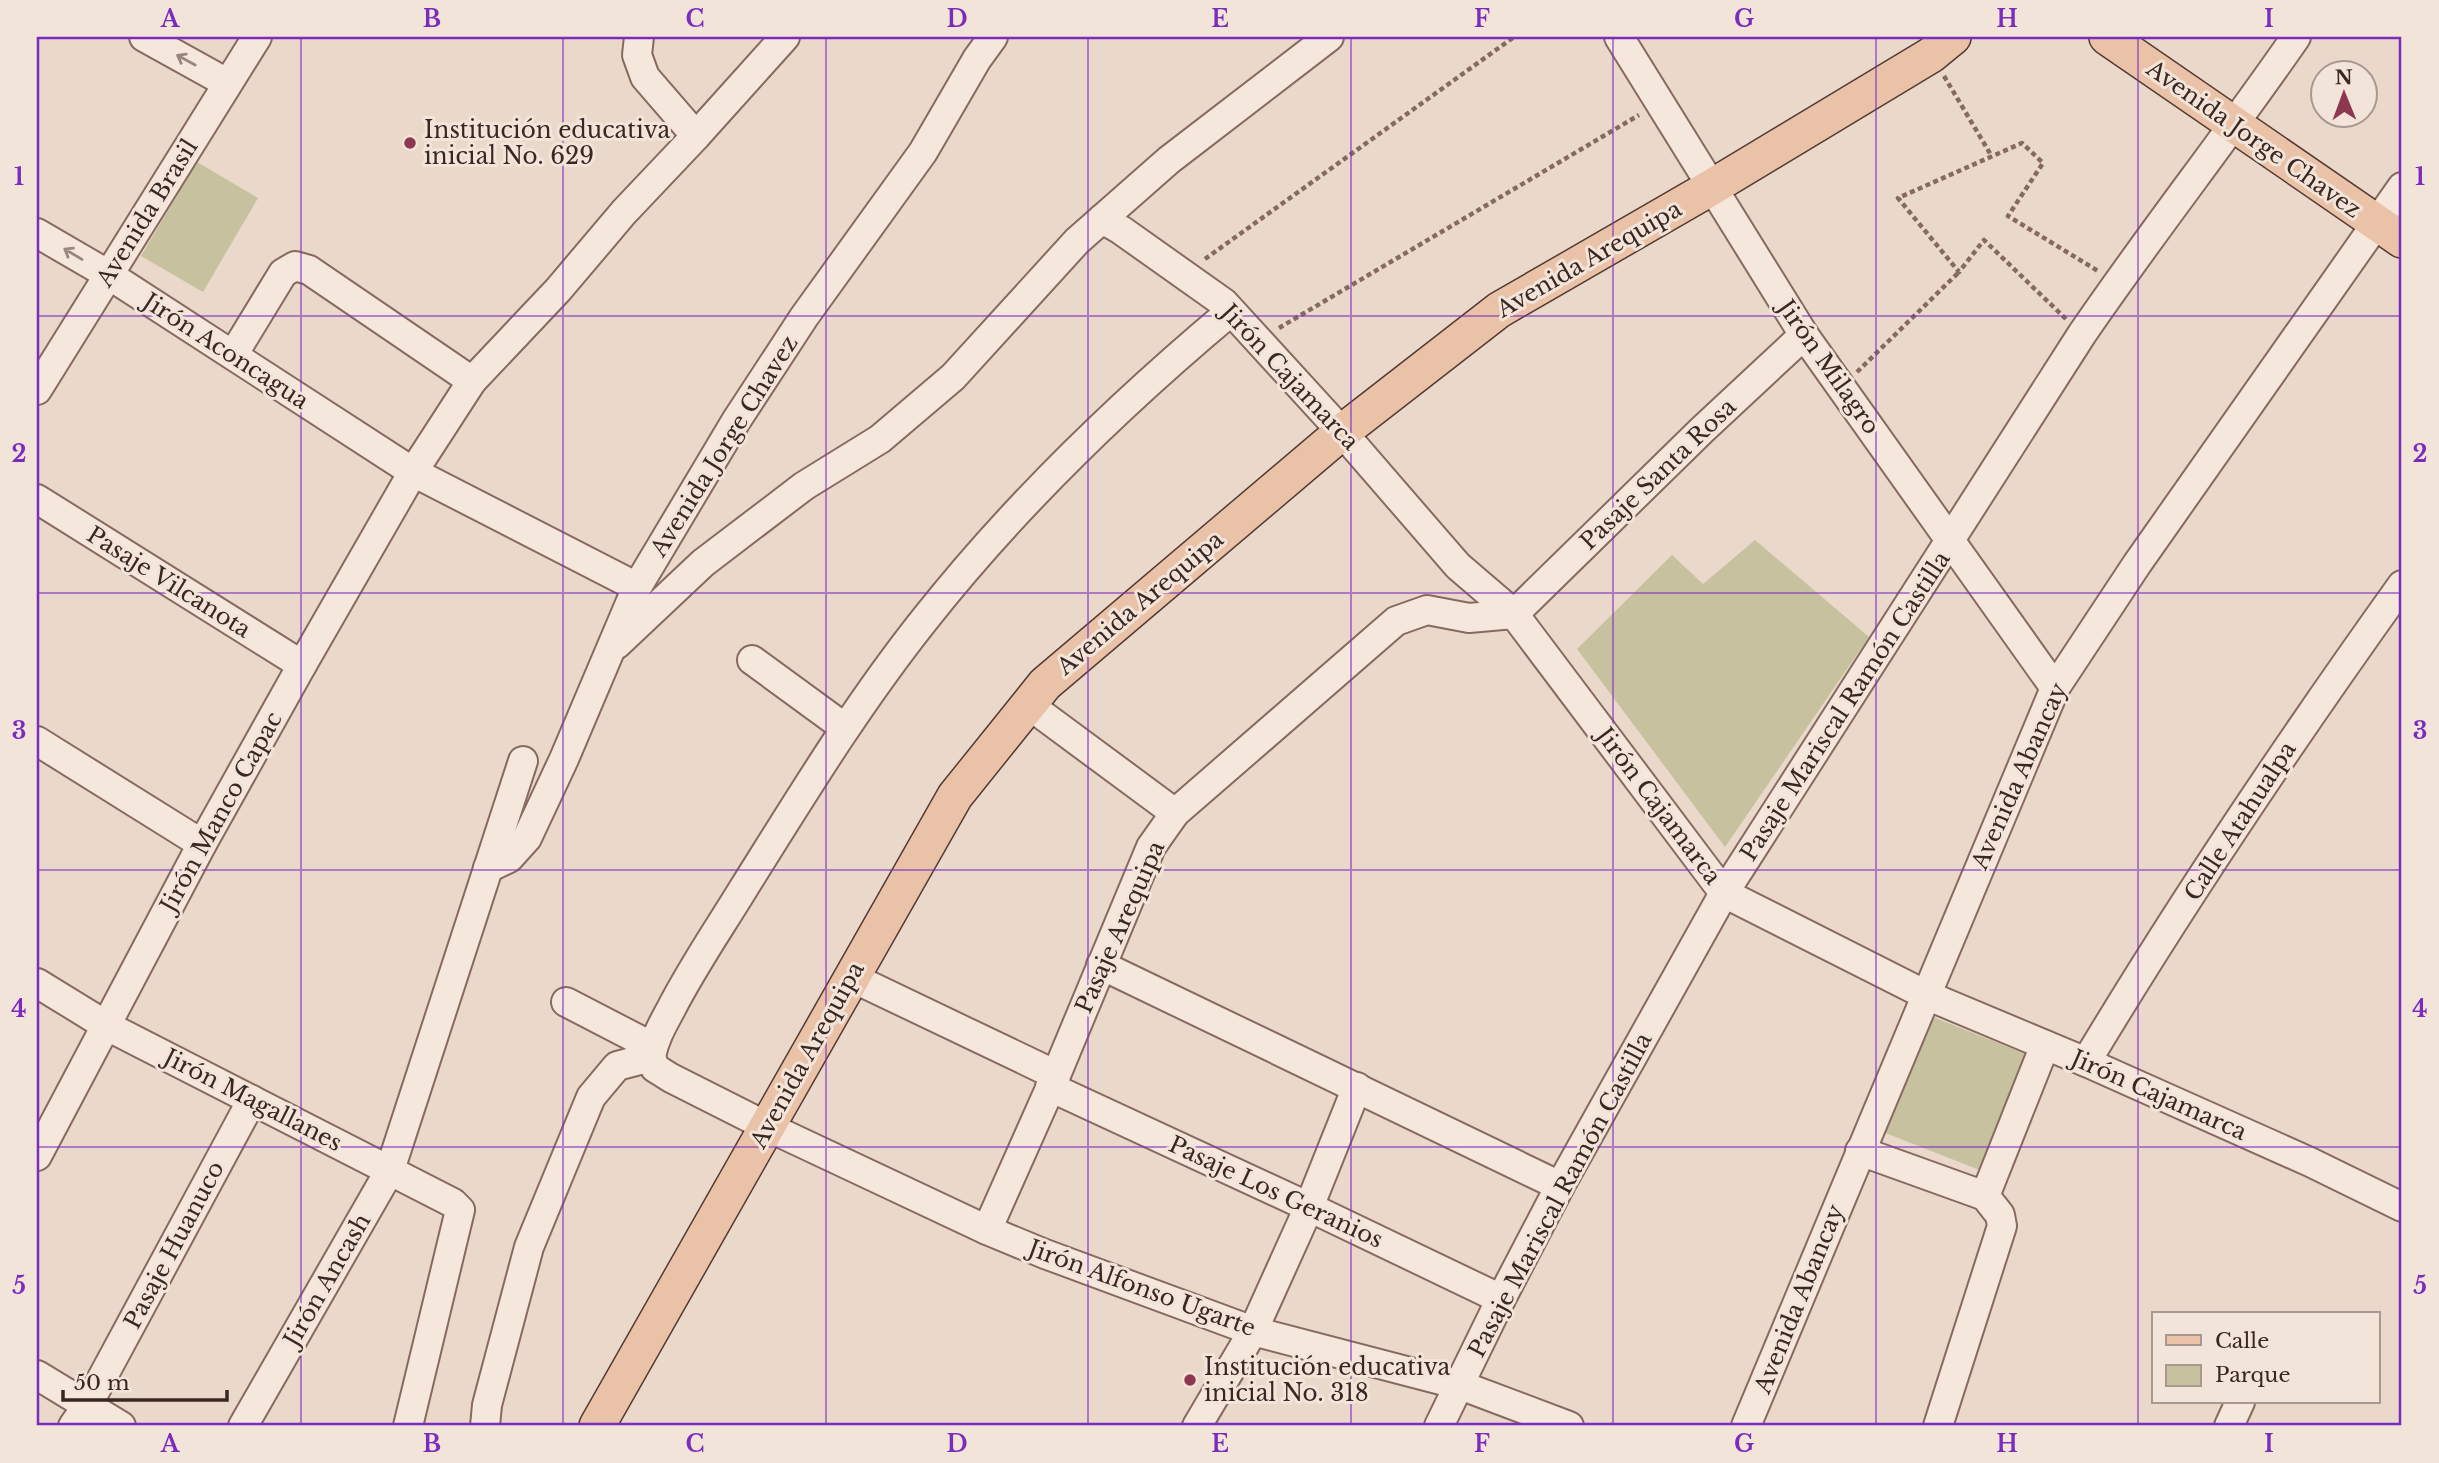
<svg xmlns="http://www.w3.org/2000/svg" width="2439" height="1463" viewBox="0 0 2439 1463" font-family="'Libre Baskerville',serif">
	<style>
		.green { fill: #c8c19f }
		.lines { fill: none; stroke-linecap: round; stroke-linejoin: round }
		.minor-casing { stroke: #866a60; stroke-width: 32 }
		.major-casing { stroke: #543a34; stroke-width: 38 }
		.path { stroke: #866a60; stroke-width: 4.5; stroke-dasharray: 5 3.5; stroke-linecap: butt }
		.minor { stroke: #f6e7dd; stroke-width: 28 }
		.major { stroke: #e9c2a7; stroke-width: 35 }
		.oneway { stroke: #978780 }
		.grid { fill: none; stroke: #7b2cbf; stroke-width: 2; stroke-opacity: 0.55 }
		.poi-dot { fill: #8e3750; stroke: #f3e4d9; stroke-width: 2.5 }
		.labels { text-anchor: middle; stroke-width: 6; stroke-linejoin: round; paint-order: stroke }
		.poi-label { font-size: 23px; fill: #382722; stroke: #f3e4d9; text-anchor: start }
		.street-label { font-size: 23px; fill: #382722; stroke: #f3e4d9 }
		.neatline { fill: none; stroke: #7b2cbf; stroke-width: 2.5 }
		.grid-label { font-size: 23px; text-anchor: middle; font-weight: bold; fill: #7b2cbf }
	</style>
	<rect width="100%" height="100%" fill="#ead8ca"/>
	<g class="green">
		<path d="M 197,162 L 258,198 L 203,292 L 141,256 Z"/>
		<path d="M 1755,540 L 1869,637 L 1725,847 L 1577,649 L 1672,555 L 1703,584 Z"/>
		<path d="M 1928,1015 L 2028,1055 L 1982,1171 L 1883,1132 Z"/>
	</g>
	<g class="lines">
		<g class="minor-casing">
			<g id="minor">
				<path d="M 144,37 L 227,83"/>
				<path d="M 639,37 L 637,55 L 645,77 L 696,136"/>
				<path d="M 1619,37 L 1804,335 L 2055,688"/>
				<path d="M 1102,219 L 1121,230 L 1224,303 L 1342,432 L 1458,566 L 1514,614 L 1724,893 L 1926,995 L 2086,1062 L 2310,1162 L 2402,1207"/>
				<path d="M 37,233 L 109,275 L 413,472 L 637,587"/>
				<path d="M 1230,312 C 1119,405 1015,505 925,619 C 858,703 802,795 745,886 C 720,927 693,966 671,1009 C 663,1024 654,1039 651,1057 L 655,1068 L 671,1078 L 768,1127 L 987,1230 L 1045,1254 L 1253,1331 L 1460,1385 L 1569,1426"/>
				<path d="M 233,355 L 283,273 L 295,266 L 309,270 L 472,381"/>
				<path d="M 37,390 L 257,37"/>
				<path d="M 37,499 L 302,665"/>
				<path d="M 617,644 L 703,563 L 804,486 L 880,439 L 953,377 L 1077,241 L 1169,160 L 1329,37"/>
				<path d="M 752,660 L 845,728"/>
				<path d="M 1029,705 L 1175,813"/>
				<path d="M 37,741 L 202,844"/>
				<path d="M 488,868 L 509,858 L 527,838 L 564,759 L 637,587 L 736,421 L 804,317 L 923,152 L 977,59 L 993,37"/>
				<path d="M 1101,965 L 1560,1186"/>
				<path d="M 851,977 L 1056,1075"/>
				<path d="M 37,983 L 107,1026 L 453,1203 L 460,1210 L 408,1426"/>
				<path d="M 566,1002 L 653,1047"/>
				<path d="M 2086,1062 C 2184,899 2291,740 2402,585"/>
				<path d="M 1050,1087 L 1309,1207 L 1501,1299"/>
				<path d="M 1860,1151 L 1985,1196 L 2000,1215 L 2002,1226 L 1938,1426"/>
				<path d="M 37,1156 L 202,844 L 302,665 L 413,472 L 472,381 L 558,290 L 624,212 L 696,136 L 785,37"/>
				<path d="M 1985,1196 L 2045,1045"/>
				<path d="M 987,1230 L 1056,1075 L 1151,847 L 1175,813 L 1396,621 L 1427,610 L 1469,618 L 1514,614 L 1702,430 L 1804,335"/>
				<path d="M 37,1375 L 121,1426"/>
				<path d="M 73,1426 L 87,1406 L 252,1100"/>
				<path d="M 243,1426 L 390,1170 L 523,761"/>
				<path d="M 485,1426 L 487,1405 L 529,1247 L 591,1097 L 617,1066 L 651,1057"/>
				<path d="M 1197,1426 L 1253,1331 L 1309,1207 L 1357,1087"/>
				<path d="M 1439,1426 L 1501,1299 L 1560,1186 L 1724,893 L 2082,334 C 2151,233 2227,137 2296,37"/>
				<path d="M 1746,1426 L 2055,688 L 2137,564 L 2402,187"/>
				<path d="M 2229,1426 L 2240,1402"/>
			</g>
		</g>
		<g class="major-casing">
			<g id="major">
				<path d="M 2107,37 L 2402,240"/>
				<path d="M 597,1426 L 955,796 L 1045,684 L 1342,432 L 1499,310 L 1712,187 L 1931,55 L 1953,37"/>
			</g>
		</g>
		<g class="path">
			<path d="M 1944,76 L 1991,155"/>
			<path d="M 1205,259 L 1514,37"/>
			<path d="M 2066,319 L 1984,240 L 1959,272 L 1898,198 L 2022,143 L 2043,163 L 2008,216 L 2098,271"/>
			<path d="M 1279,328 L 1639,115"/>
			<path d="M 1857,372 L 1959,272"/>
		</g>
		<use href="#minor" class="minor"/>
		<use href="#major" class="major"/>
	</g>
	<defs><path id="oneway-shaft" d="M-6 0H5M1.5-3L5.5 0L1.5 3" fill="none" stroke-width="1.6" stroke-linecap="round" stroke-linejoin="round" transform="scale(1.75)"/></defs>
	<g class="oneway">
		<use href="#oneway-shaft" transform="translate(186 60) rotate(-151)"/>
		<use href="#oneway-shaft" transform="translate(73 254) rotate(-149)"/>
	</g>
	<path class="grid" d="M 301,37 L 301,1426M 563,37 L 563,1426M 826,37 L 826,1426M 1088,37 L 1088,1426M 1351,37 L 1351,1426M 1613,37 L 1613,1426M 1876,37 L 1876,1426M 2138,37 L 2138,1426M 37,316 L 2402,316M 37,593 L 2402,593M 37,870 L 2402,870M 37,1147 L 2402,1147"/>
	<g class="poi-dot">
		<circle cx="410" cy="143" r="7"/>
		<circle cx="1190" cy="1380" r="7"/>
	</g>
	<g class="labels">
		<g class="poi-label">
			<text x="424" y="138">Institución educativa<tspan x="424" dy="26">inicial No. 629</tspan></text>
			<text x="1204" y="1375">Institución educativa<tspan x="1204" dy="26">inicial No. 318</tspan></text>
		</g>
		<g class="street-label">
			<text transform="translate(2254 139) rotate(35)" y="8">Avenida Jorge Chavez</text>
			<text transform="translate(147 213) rotate(-58)" y="8">Avenida Brasil</text>
			<text transform="translate(1589 259) rotate(-30)" y="8">Avenida Arequipa</text>
			<text transform="translate(226 351) rotate(33)" y="8">Jirón Aconcagua</text>
			<text transform="translate(1829 367) rotate(55)" y="8">Jirón Milagro</text>
			<text transform="translate(1290 377) rotate(47)" y="8">Jirón Cajamarca</text>
			<text transform="translate(724 446) rotate(-58)" y="8">Avenida Jorge Chavez</text>
			<text transform="translate(1658 474) rotate(-44)" y="8">Pasaje Santa Rosa</text>
			<text transform="translate(169 582) rotate(32)" y="8">Pasaje Vilcanota</text>
			<text transform="translate(1140 603) rotate(-40)" y="8">Avenida Arequipa</text>
			<text transform="translate(1845 706) rotate(-57)" y="8">Pasaje Mariscal Ramón Castilla</text>
			<text transform="translate(2019 776) rotate(-66)" y="8">Avenida Abancay</text>
			<text transform="translate(1659 806) rotate(53)" y="8">Jirón Cajamarca</text>
			<text transform="translate(221 812) rotate(-61)" y="8">Jirón Manco Capac</text>
			<text transform="translate(2240 821) rotate(-57)" y="8">Calle Atahualpa</text>
			<text transform="translate(1120 927) rotate(-66)" y="8">Pasaje Arequipa</text>
			<text transform="translate(807 1055) rotate(-61)" y="8">Avenida Arequipa</text>
			<text transform="translate(2159 1095) rotate(24)" y="8">Jirón Cajamarca</text>
			<text transform="translate(253 1100) rotate(27)" y="8">Jirón Magallanes</text>
			<text transform="translate(1276 1192) rotate(25)" y="8">Pasaje Los Geranios</text>
			<text transform="translate(1560 1195) rotate(-62)" y="8">Pasaje Mariscal Ramón Castilla</text>
			<text transform="translate(174 1245) rotate(-62)" y="8">Pasaje Huanuco</text>
			<text transform="translate(327 1280) rotate(-60)" y="8">Jirón Ancash</text>
			<text transform="translate(1142 1288) rotate(20)" y="8">Jirón Alfonso Ugarte</text>
			<text transform="translate(1799 1299) rotate(-68)" y="8">Avenida Abancay</text>
		</g>
	</g>
	<rect width="2439" height="1463" fill="none" stroke="#f3e4d9" stroke-width="77"/>
	<rect x="2152" y="1312" width="228" height="91" fill="#f3e4d9" stroke="#a89890" stroke-width="2"/>
	<rect x="2166" y="1335" width="35" height="10" fill="#e9c2a7" stroke="#a89890" stroke-width="2"/>
	<text x="2215" y="1348" font-size="21" fill="#382722">Calle</text>
	<rect x="2166" y="1365" width="35" height="21" fill="#c8c19f" stroke="#a89890" stroke-width="2"/>
	<text x="2215" y="1382" font-size="21" fill="#382722">Parque</text>
	<g transform="translate(2344 94) rotate(359)"><circle r="33" fill="#f3e4d9" stroke="#a89890" stroke-width="2"/>
	<path d="M0-5L12 26L0 18L-12 26Z" fill="#8e3750"/>
	<text y="-10" font-size="19" font-weight="bold" text-anchor="middle" fill="#382722">N</text>
	</g>
	<path d="M63 1390v10h164v-10" fill="none" stroke="#382722" stroke-width="3.5"/>
	<text x="74" y="1390" font-size="21" fill="#382722" stroke="#f3e4d9" stroke-width="5" paint-order="stroke">50 m</text>
	<rect x="38" y="38" width="2362" height="1386" class="neatline"/>
	<g class="grid-label">
		<text x="170" y="27">A</text>
		<text x="432" y="27">B</text>
		<text x="695" y="27">C</text>
		<text x="957" y="27">D</text>
		<text x="1220" y="27">E</text>
		<text x="1482" y="27">F</text>
		<text x="1744" y="27">G</text>
		<text x="2007" y="27">H</text>
		<text x="2269" y="27">I</text>
		<text x="19" y="185">1</text>
		<text x="2420" y="185">1</text>
		<text x="19" y="462">2</text>
		<text x="2420" y="462">2</text>
		<text x="19" y="739">3</text>
		<text x="2420" y="739">3</text>
		<text x="19" y="1017">4</text>
		<text x="2420" y="1017">4</text>
		<text x="19" y="1294">5</text>
		<text x="2420" y="1294">5</text>
		<text x="170" y="1452">A</text>
		<text x="432" y="1452">B</text>
		<text x="695" y="1452">C</text>
		<text x="957" y="1452">D</text>
		<text x="1220" y="1452">E</text>
		<text x="1482" y="1452">F</text>
		<text x="1744" y="1452">G</text>
		<text x="2007" y="1452">H</text>
		<text x="2269" y="1452">I</text>
	</g>
</svg>
